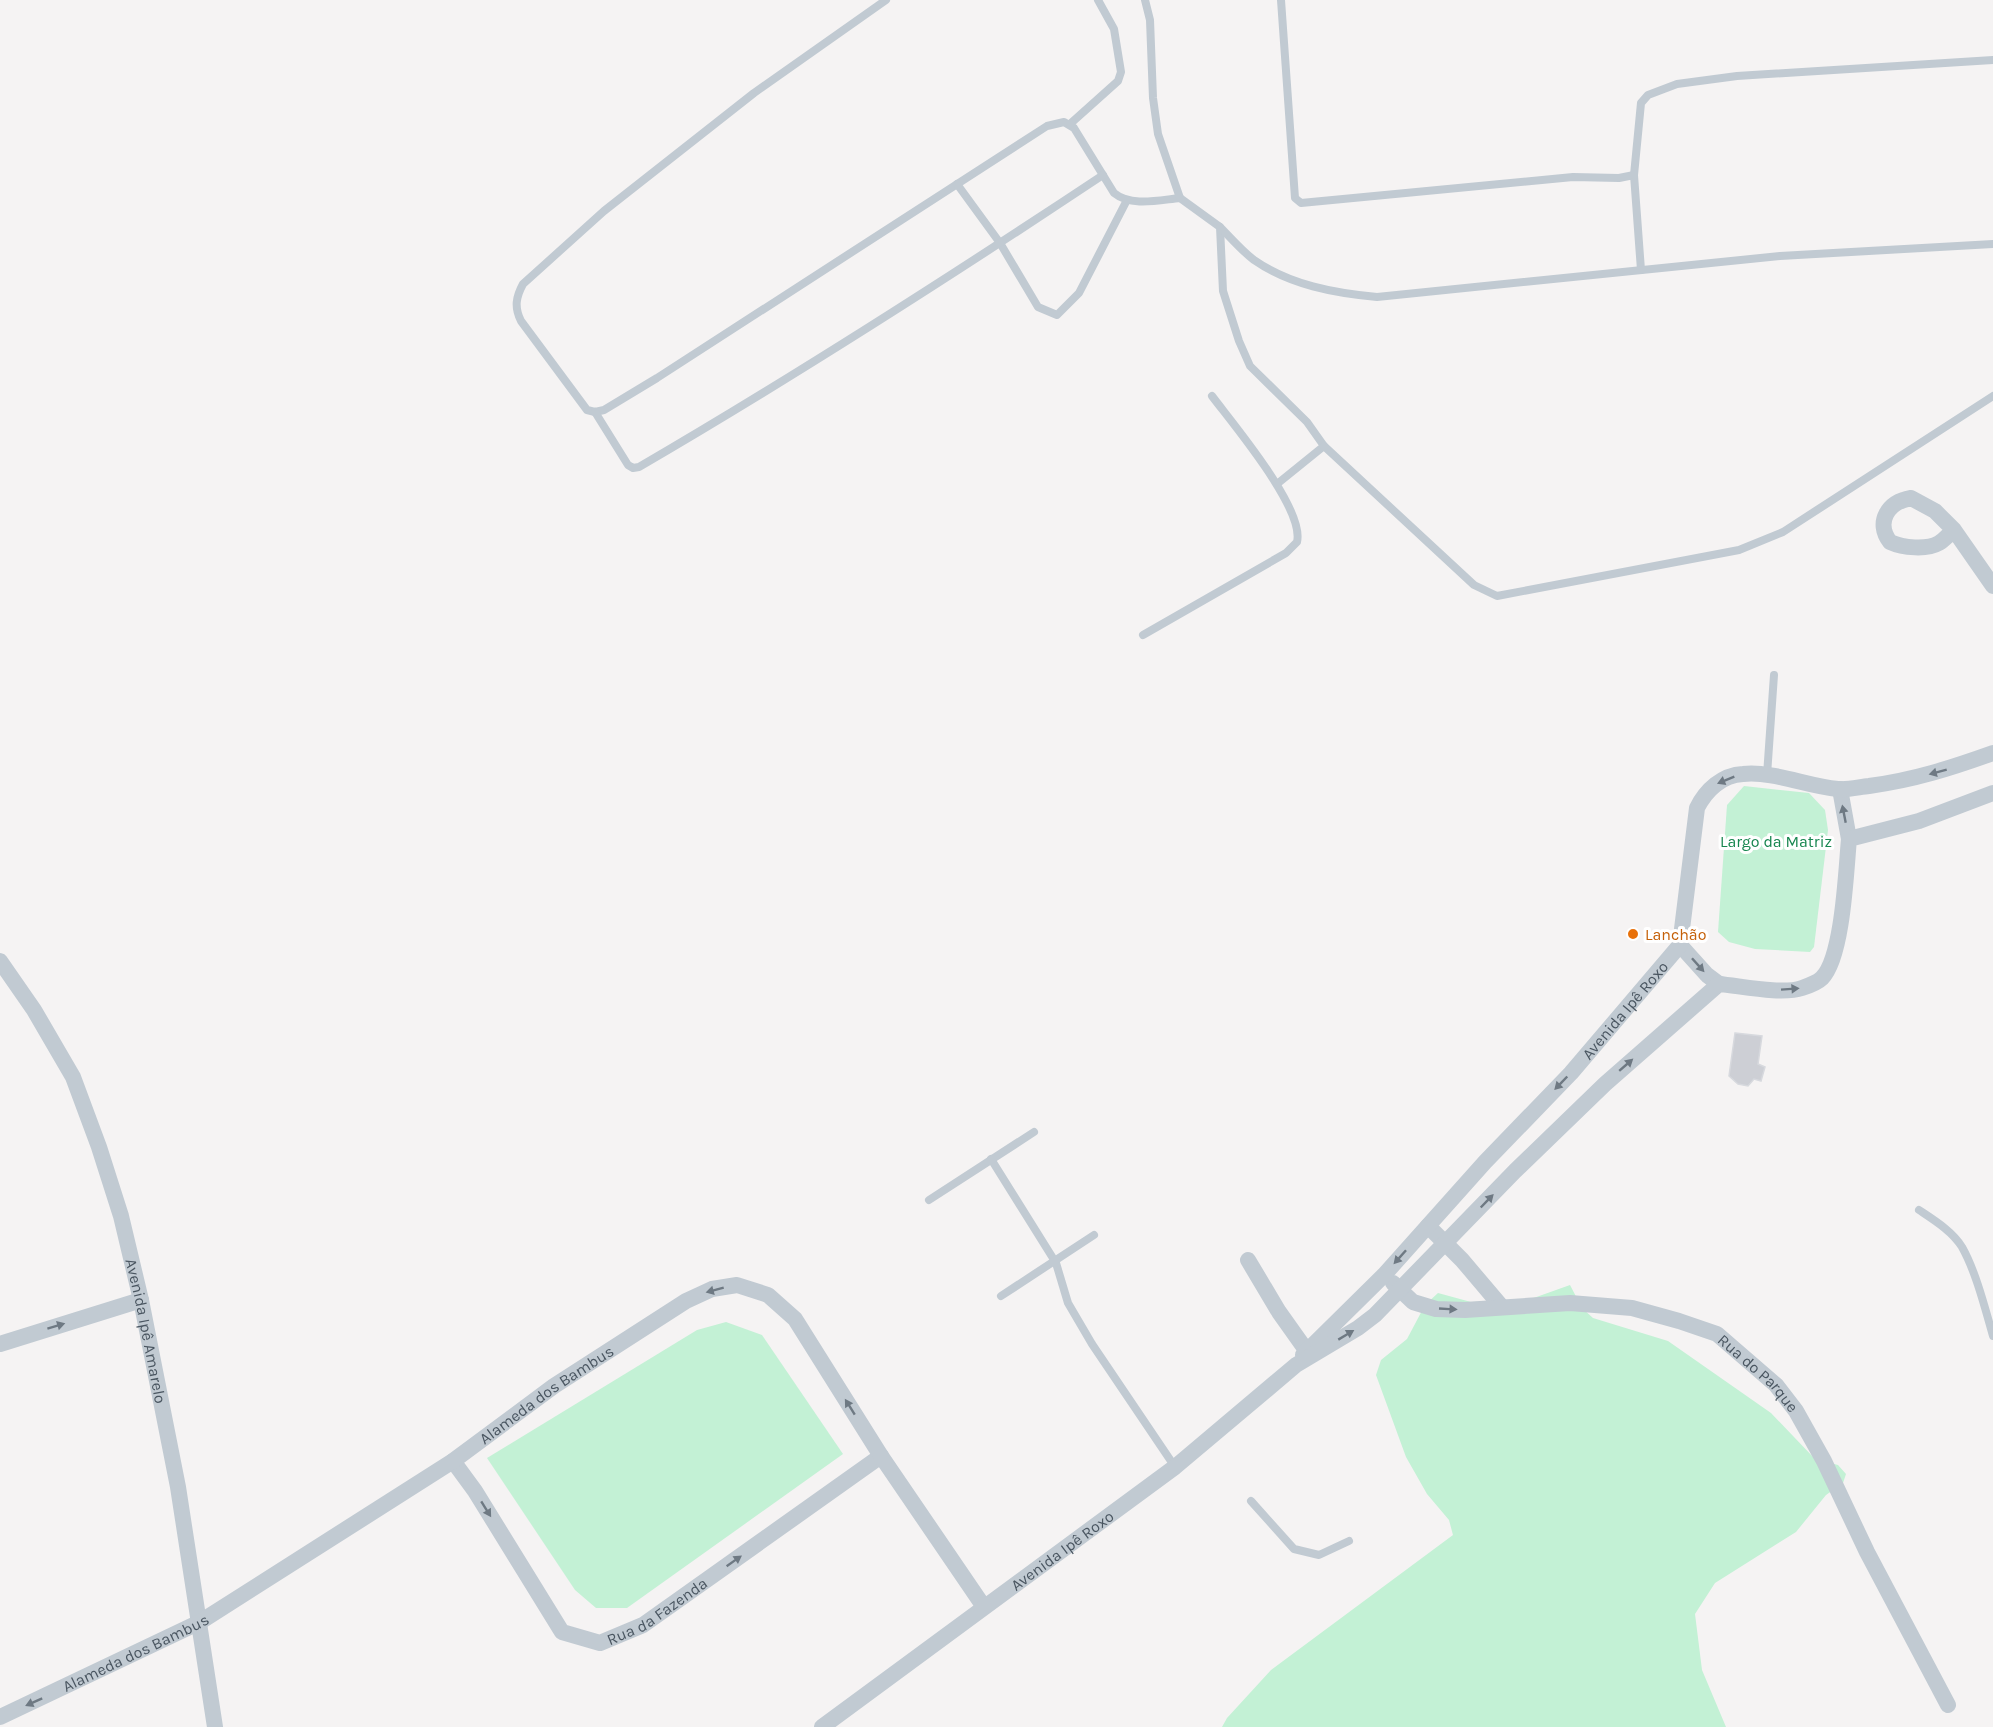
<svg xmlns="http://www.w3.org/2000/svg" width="1993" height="1727" viewBox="0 0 1993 1727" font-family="Karla,sans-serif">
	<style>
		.green { fill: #c3f1d5 }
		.building { fill: #cdcfd5; stroke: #d7d9de; stroke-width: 1.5 }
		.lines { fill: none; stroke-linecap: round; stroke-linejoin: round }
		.service { stroke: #c1cad2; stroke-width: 8 }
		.minor { stroke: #c1cad2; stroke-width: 16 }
		.oneway { fill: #6e7983 }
		.food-dot { fill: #e8710a; stroke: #fff; stroke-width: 2 }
		.labels { text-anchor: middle; stroke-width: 6; stroke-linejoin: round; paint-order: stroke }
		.park-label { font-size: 16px; fill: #17864f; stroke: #fff }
		.food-label { font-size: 16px; fill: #c56008; stroke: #fff; text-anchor: start }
		.street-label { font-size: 16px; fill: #4a5661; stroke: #fff }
	</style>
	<rect width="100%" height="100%" fill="#f5f3f3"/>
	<g class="green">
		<path d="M 1744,786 L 1809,793 L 1825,810 L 1828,830 L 1814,947 L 1810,952 L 1755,949 L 1729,942 L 1718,932 L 1727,805 Z"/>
		<path d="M 1570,1285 L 1582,1308 L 1593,1318 L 1668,1341 L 1771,1413 L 1815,1459 L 1838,1465 L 1846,1474 L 1843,1483 L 1826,1495 L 1796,1532 L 1715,1583 L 1695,1614 L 1702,1670 L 1726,1727 L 1222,1727 L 1227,1718 L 1271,1670 L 1453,1535 L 1449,1520 L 1427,1494 L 1406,1457 L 1376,1375 L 1381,1360 L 1407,1339 L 1425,1305 L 1438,1293 L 1471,1302 L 1528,1300 Z"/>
		<path d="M 726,1322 L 762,1335 L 843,1454 L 627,1608 L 596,1608 L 575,1590 L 487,1458 L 697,1330 Z"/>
	</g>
	<path class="building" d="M 1735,1033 L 1762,1036 L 1758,1064 L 1765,1067 L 1761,1081 L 1754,1079 L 1748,1086 L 1738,1084 L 1729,1076 Z"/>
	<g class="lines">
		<g class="service">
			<path d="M 886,0 L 754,93 L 604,211 L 523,284 C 516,297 514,307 521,321 L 587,410 L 595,412 L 604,410 L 657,378 L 1047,126 L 1064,122 L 1074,128 L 1114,193 C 1131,207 1159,200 1180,198"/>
			<path d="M 1145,0 L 1150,20 L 1153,98 L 1158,134 L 1180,198 L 1220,227 L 1223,291 L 1239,341 L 1250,366 L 1307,422 L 1324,446 L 1277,484"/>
			<path d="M 1281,0 L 1295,198 L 1301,203 L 1573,177 L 1619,178 L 1634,175 L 1641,270"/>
			<path d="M 1070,124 L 1118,81 L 1121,72 L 1114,29 L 1098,0"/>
			<path d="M 1634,175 L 1641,103 L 1648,95 L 1677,84 L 1737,76 L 1993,60"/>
			<path d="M 957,184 L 1000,243 L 1038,307 L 1057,315 L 1079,293 L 1127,200"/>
			<path d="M 1220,227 C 1231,238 1242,251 1254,260 C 1290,285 1334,293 1377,297 L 1780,256 L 1993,244"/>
			<path d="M 595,412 L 628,465 L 633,468 L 639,467 C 797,375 951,276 1103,175"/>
			<path d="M 1324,446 L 1474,585 L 1497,596 L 1739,550 L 1783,532 L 1993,396"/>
			<path d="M 1143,635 L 1286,553 L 1297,542 C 1305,509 1233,424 1212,396"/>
			<path d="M 1767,775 L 1774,675"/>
			<path d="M 991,1159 L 1056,1263 L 1068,1303 L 1092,1344 L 1175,1467"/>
			<path d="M 929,1200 L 1034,1132"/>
			<path d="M 1919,1210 C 1934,1220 1952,1231 1962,1247 C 1976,1272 1985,1308 1993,1336"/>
			<path d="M 1001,1296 L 1094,1235"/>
			<path d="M 1251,1501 L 1294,1549 L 1319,1555 L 1349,1541"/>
		</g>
		<g class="minor">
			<path d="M 1954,530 C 1949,534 1944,540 1939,543 C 1927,550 1903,548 1890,542 C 1875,522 1888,502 1911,498 L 1935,511 L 1954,530 L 1993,586"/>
			<path d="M 1840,789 L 1849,839"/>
			<path d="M 1680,945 L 1707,975 L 1719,984"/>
			<path id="s1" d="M 0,961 L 34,1010 L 73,1077 L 99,1147 L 121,1216 L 141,1300 L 178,1487 L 215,1727"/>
			<path d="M 1428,1226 L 1462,1260 L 1501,1306"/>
			<path d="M 1248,1260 L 1279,1312 L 1306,1350"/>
			<path id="s2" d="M 1393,1283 L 1413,1302 L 1436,1309 L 1465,1310 L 1570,1303 L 1632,1308 L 1679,1321 L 1717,1334 L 1776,1385 L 1796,1411 L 1824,1461 L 1867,1552 L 1948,1705"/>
			<path d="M 0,1344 L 141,1300"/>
			<path id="s3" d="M 1303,1355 L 1384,1275 L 1485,1162 L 1571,1073 L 1680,945 L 1697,808 C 1706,790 1722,775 1743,774 C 1774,771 1806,786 1838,789 C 1848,790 1859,787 1869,786 C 1914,780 1951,768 1993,753"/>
			<path id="s4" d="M 453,1461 L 475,1491 L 562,1632 L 600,1643 L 643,1625 L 881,1456"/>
			<path id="s5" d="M 0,1717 L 200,1622 L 453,1461 L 554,1386 L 686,1301 L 712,1289 L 737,1285 L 768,1295 L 795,1319 L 881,1456 L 984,1607"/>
			<path id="s6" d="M 822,1727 L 1175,1467 L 1296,1365 L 1358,1328 L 1375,1315 L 1515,1171 L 1605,1084 L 1719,984 C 1741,986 1782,995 1802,988 C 1808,986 1818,982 1822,978 C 1843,957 1846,870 1849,839 L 1919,821 L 1993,793"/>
		</g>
	</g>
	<defs><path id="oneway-solid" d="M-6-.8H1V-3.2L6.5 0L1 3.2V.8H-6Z" transform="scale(1.5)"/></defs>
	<g class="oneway">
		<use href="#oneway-solid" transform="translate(1938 772) rotate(165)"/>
		<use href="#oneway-solid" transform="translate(1726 780) rotate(158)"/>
		<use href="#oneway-solid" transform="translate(1844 814) rotate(-101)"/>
		<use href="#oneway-solid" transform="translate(1698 965) rotate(48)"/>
		<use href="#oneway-solid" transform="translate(1790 989) rotate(-4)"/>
		<use href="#oneway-solid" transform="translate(1626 1065) rotate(-41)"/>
		<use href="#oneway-solid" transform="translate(1561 1083) rotate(134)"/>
		<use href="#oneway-solid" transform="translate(1487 1201) rotate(-46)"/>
		<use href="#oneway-solid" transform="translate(1400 1257) rotate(132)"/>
		<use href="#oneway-solid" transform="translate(715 1290) rotate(165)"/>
		<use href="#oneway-solid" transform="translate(1448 1309) rotate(3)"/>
		<use href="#oneway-solid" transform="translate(56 1326) rotate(-17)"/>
		<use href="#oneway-solid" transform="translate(1346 1335) rotate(-31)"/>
		<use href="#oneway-solid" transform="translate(850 1407) rotate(-122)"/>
		<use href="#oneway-solid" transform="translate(486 1509) rotate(58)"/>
		<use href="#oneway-solid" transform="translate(734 1561) rotate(-35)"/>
		<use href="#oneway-solid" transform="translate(34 1702) rotate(156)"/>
	</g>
	<circle class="food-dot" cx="1633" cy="934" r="6"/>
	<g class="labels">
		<g class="park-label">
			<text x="1776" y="847">Largo da Matriz</text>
		</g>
		<g class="food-label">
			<text x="1645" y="940">Lanchão</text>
		</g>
		<g class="street-label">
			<text dy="6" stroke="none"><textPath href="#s3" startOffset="472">Avenida Ipê Roxo</textPath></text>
			<text dy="6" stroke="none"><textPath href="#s1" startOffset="402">Avenida Ipê Amarelo</textPath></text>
			<text dy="6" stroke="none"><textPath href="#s2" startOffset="394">Rua do Parque</textPath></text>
			<text dy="6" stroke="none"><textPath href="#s5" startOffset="636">Alameda dos Bambus</textPath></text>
			<text dy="6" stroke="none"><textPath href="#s6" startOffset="298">Avenida Ipê Roxo</textPath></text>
			<text dy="6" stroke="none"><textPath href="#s4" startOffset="308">Rua da Fazenda</textPath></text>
			<text dy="6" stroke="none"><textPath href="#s5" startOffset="150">Alameda dos Bambus</textPath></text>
		</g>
	</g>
</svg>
